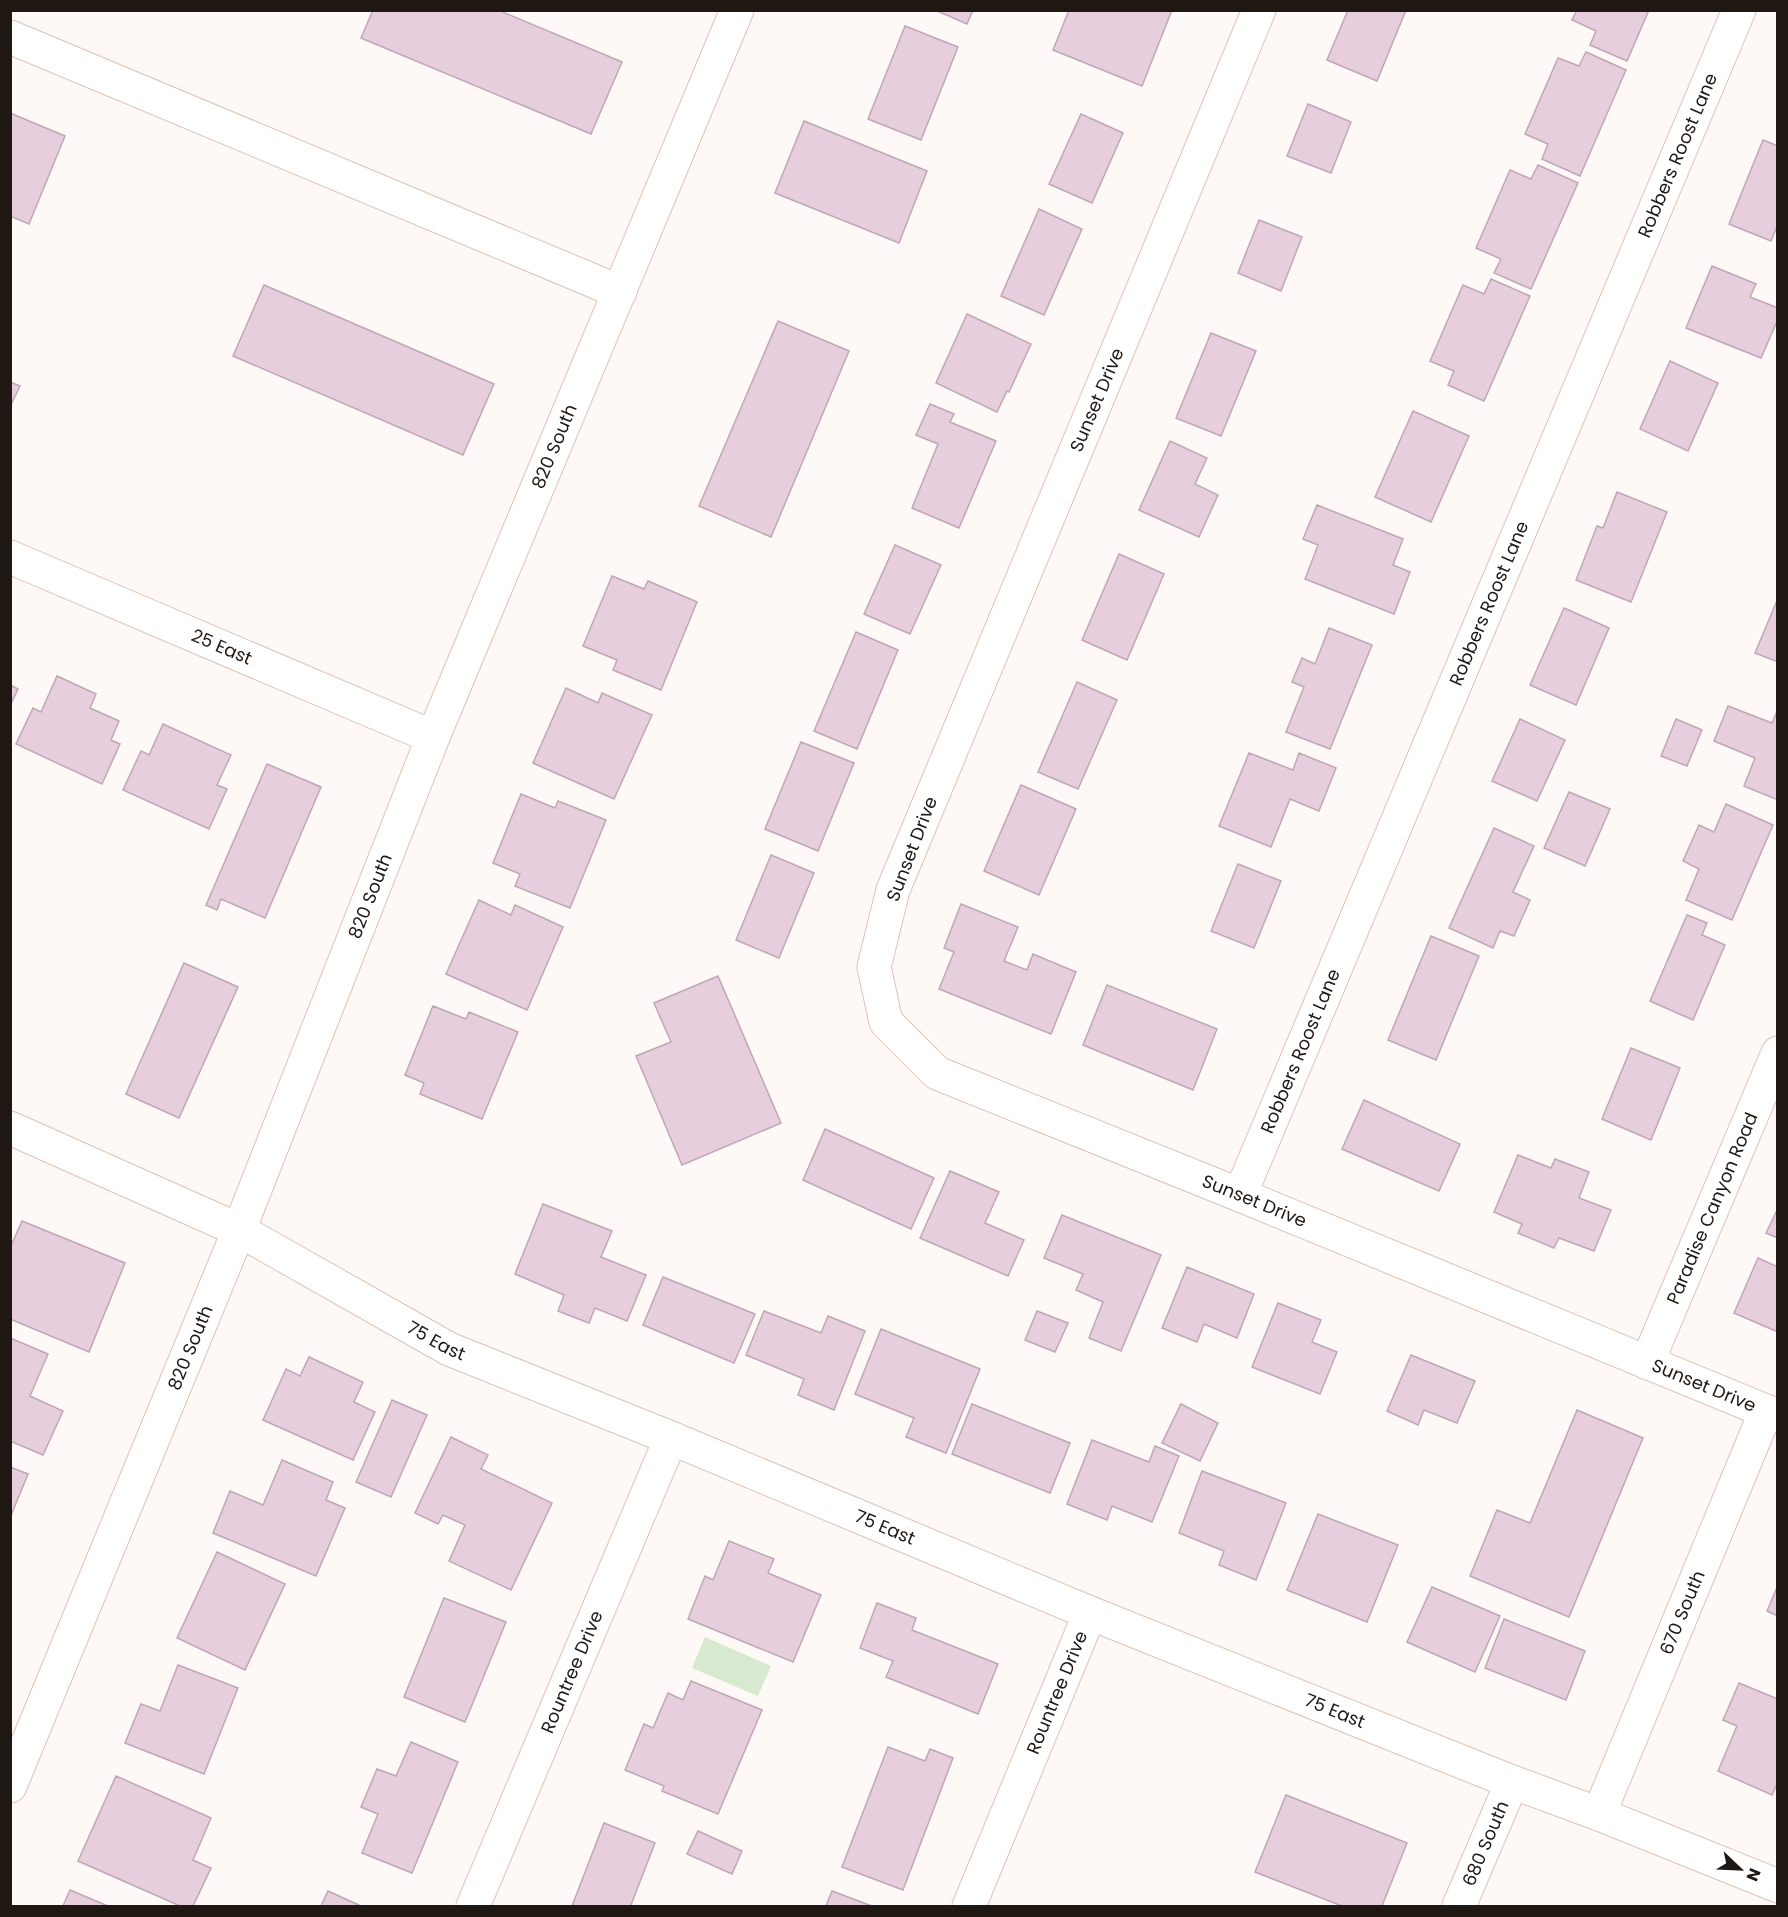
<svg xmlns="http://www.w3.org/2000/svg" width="1788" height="1917" viewBox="0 0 1788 1917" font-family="Poppins,sans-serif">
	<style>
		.green { fill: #d7e9cf }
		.building { fill: #e7cedd; stroke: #bfa7b5; stroke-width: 1.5 }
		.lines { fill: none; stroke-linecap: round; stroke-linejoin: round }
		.minor-casing { stroke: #dcc4b6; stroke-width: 35 }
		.minor { stroke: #fff; stroke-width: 33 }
		.labels { text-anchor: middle; stroke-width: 5; stroke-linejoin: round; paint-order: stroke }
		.street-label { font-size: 18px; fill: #1f1712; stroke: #fff }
	</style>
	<rect width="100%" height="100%" fill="#fef9f6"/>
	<path class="green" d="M 705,1637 L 771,1666 L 758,1696 L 692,1668 Z"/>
	<g class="building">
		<path d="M 373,10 L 498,10 L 622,62 L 591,134 L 361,38 Z"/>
		<path d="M 935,10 L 973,10 L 967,24 Z"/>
		<path d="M 1069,10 L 1172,10 L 1142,86 L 1053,50 Z"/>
		<path d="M 1348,10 L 1406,10 L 1377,81 L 1327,60 Z"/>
		<path d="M 1577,10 L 1649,10 L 1627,61 L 1590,45 L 1596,31 L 1572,20 Z"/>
		<path d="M 905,26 L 958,47 L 921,140 L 868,119 Z"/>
		<path d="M 1586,52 L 1626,70 L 1580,176 L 1542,159 L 1548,144 L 1525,134 L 1558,58 L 1579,66 Z"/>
		<path d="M 1308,104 L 1351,122 L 1331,173 L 1287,156 Z"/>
		<path d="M 10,113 L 65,136 L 29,224 L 10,216 Z"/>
		<path d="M 1081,114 L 1123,133 L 1092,203 L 1049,184 Z"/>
		<path d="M 804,121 L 927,171 L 899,243 L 775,193 Z"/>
		<path d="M 1763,140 L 1778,146 L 1778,224 L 1771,241 L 1729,224 Z"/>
		<path d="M 1538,165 L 1578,183 L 1531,289 L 1494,273 L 1501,259 L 1476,248 L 1510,170 L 1531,179 Z"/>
		<path d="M 1039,209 L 1082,229 L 1044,315 L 1001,296 Z"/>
		<path d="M 1259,220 L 1302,237 L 1281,291 L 1238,273 Z"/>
		<path d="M 1712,266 L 1756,284 L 1750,297 L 1778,308 L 1778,319 L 1761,358 L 1686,328 Z"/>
		<path d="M 1491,279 L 1530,296 L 1484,401 L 1448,385 L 1454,371 L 1430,361 L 1463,285 L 1484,294 Z"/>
		<path d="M 264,285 L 494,384 L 463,455 L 233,356 Z"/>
		<path d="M 967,314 L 1031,344 L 1009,392 L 1007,391 L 997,412 L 936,383 Z"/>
		<path d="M 778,321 L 849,351 L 771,537 L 699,506 Z"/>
		<path d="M 1211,333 L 1256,351 L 1221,436 L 1176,418 Z"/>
		<path d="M 1670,361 L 1718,383 L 1688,451 L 1640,429 Z"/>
		<path d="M 10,382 L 20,386 L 10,407 Z"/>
		<path d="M 930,404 L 954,414 L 950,422 L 996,441 L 959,528 L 912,508 L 938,444 L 916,435 Z"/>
		<path d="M 1413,411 L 1469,436 L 1431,522 L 1375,497 Z"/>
		<path d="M 1170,441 L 1207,458 L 1195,484 L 1218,495 L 1199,537 L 1139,510 Z"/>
		<path d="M 1617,492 L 1667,512 L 1631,602 L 1576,580 L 1597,526 L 1603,528 Z"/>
		<path d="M 1317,505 L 1403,539 L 1393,565 L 1410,572 L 1394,614 L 1305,579 L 1318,545 L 1303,539 Z"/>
		<path d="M 895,545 L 941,565 L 910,634 L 864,614 Z"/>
		<path d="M 1119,554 L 1164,574 L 1127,660 L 1082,640 Z"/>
		<path d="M 612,576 L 644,589 L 648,581 L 697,602 L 661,690 L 613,670 L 617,660 L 583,646 Z"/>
		<path d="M 1778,598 L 1778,662 L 1755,653 Z"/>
		<path d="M 1564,608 L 1609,628 L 1576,705 L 1530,685 Z"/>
		<path d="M 1329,628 L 1372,645 L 1330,749 L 1286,732 L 1304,687 L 1292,682 L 1302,658 L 1315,664 Z"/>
		<path d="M 856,632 L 898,650 L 857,749 L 814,731 Z"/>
		<path d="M 57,676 L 96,694 L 90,708 L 119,721 L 111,740 L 120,744 L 102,784 L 16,744 L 33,708 L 41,712 Z"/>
		<path d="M 1077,682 L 1117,700 L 1078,789 L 1038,772 Z"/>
		<path d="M 10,685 L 18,689 L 10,706 Z"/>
		<path d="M 566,688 L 598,703 L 602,693 L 652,715 L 614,799 L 533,763 Z"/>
		<path d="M 1728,706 L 1772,723 L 1778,709 L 1778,800 L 1744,786 L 1755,758 L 1714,741 Z"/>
		<path d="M 1520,719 L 1565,740 L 1537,801 L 1492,781 Z"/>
		<path d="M 1676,719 L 1702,730 L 1687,766 L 1661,756 Z"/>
		<path d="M 163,724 L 231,755 L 217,785 L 227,789 L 209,829 L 123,790 L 141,751 L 149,755 Z"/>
		<path d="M 801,742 L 854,763 L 818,851 L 765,829 Z"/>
		<path d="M 1249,753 L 1293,770 L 1299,753 L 1336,768 L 1319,811 L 1290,799 L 1271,847 L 1219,826 Z"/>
		<path d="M 267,764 L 321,787 L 265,918 L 221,899 L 217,910 L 206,905 Z"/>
		<path d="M 1021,785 L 1076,809 L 1039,895 L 984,871 Z"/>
		<path d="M 1569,792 L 1610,809 L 1585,866 L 1544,848 Z"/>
		<path d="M 521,794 L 555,808 L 558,801 L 606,820 L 570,908 L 515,886 L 520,874 L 493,863 Z"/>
		<path d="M 1726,804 L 1773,825 L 1732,920 L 1686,900 L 1699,869 L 1683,861 L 1699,825 L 1714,832 Z"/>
		<path d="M 1494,828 L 1534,846 L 1513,892 L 1530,900 L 1514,936 L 1500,931 L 1493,948 L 1449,928 Z"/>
		<path d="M 771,855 L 814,873 L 779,958 L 736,940 Z"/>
		<path d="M 1238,864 L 1281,881 L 1254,948 L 1211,931 Z"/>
		<path d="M 479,900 L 511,915 L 515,905 L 563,927 L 527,1010 L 446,974 Z"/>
		<path d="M 961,904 L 1018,927 L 1004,961 L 1027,970 L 1033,954 L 1076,972 L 1051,1034 L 939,989 L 954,952 L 944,948 Z"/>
		<path d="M 1687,915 L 1707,923 L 1702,935 L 1725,945 L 1693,1020 L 1650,1001 Z"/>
		<path d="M 1431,936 L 1479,956 L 1436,1060 L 1388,1040 Z"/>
		<path d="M 184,963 L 238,987 L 179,1118 L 126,1094 Z"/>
		<path d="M 718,976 L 781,1123 L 682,1165 L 636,1056 L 671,1042 L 654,1003 Z"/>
		<path d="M 1107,985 L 1217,1029 L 1193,1090 L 1083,1045 Z"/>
		<path d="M 433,1006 L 466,1019 L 469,1012 L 518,1032 L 482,1119 L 420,1094 L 424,1083 L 405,1075 Z"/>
		<path d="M 1631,1048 L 1680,1068 L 1651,1140 L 1602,1119 Z"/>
		<path d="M 1364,1100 L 1460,1144 L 1439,1191 L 1342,1149 Z"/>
		<path d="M 825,1129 L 934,1178 L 911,1229 L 803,1180 Z"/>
		<path d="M 1518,1155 L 1551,1168 L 1555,1159 L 1589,1172 L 1579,1198 L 1611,1210 L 1594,1251 L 1559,1238 L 1554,1248 L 1518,1233 L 1522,1224 L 1494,1212 Z"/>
		<path d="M 950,1171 L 999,1192 L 985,1223 L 1024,1240 L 1008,1276 L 920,1238 Z"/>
		<path d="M 543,1204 L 612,1231 L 601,1257 L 646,1275 L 627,1321 L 595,1308 L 589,1323 L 558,1311 L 564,1295 L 515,1274 Z"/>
		<path d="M 1778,1208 L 1778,1238 L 1766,1233 Z"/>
		<path d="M 1062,1215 L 1161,1255 L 1121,1351 L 1089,1338 L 1103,1302 L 1076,1290 L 1083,1274 L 1044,1258 Z"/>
		<path d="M 22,1221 L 125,1263 L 89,1352 L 10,1319 L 10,1248 Z"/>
		<path d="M 1758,1258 L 1778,1267 L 1778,1332 L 1734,1313 Z"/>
		<path d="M 1187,1267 L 1254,1294 L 1237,1338 L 1204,1324 L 1197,1342 L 1162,1328 Z"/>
		<path d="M 663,1277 L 755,1314 L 734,1363 L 643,1325 Z"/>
		<path d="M 1278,1303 L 1321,1320 L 1312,1342 L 1337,1352 L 1320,1394 L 1252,1367 Z"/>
		<path d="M 764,1311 L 821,1333 L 828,1316 L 865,1331 L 834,1410 L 798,1395 L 804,1379 L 746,1355 Z"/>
		<path d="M 1037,1311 L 1068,1323 L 1055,1352 L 1025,1340 Z"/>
		<path d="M 881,1329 L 980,1369 L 946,1453 L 906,1437 L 914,1418 L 855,1394 Z"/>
		<path d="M 10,1338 L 48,1354 L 30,1396 L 63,1411 L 43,1455 L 10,1441 Z"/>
		<path d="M 1411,1355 L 1475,1381 L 1457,1423 L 1424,1410 L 1418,1425 L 1387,1411 Z"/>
		<path d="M 309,1357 L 363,1382 L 354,1402 L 375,1412 L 353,1460 L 263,1420 L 286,1369 L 300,1376 Z"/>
		<path d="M 392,1400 L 427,1415 L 391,1497 L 356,1482 Z"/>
		<path d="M 972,1404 L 1070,1443 L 1050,1493 L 952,1454 Z"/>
		<path d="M 1181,1404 L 1218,1423 L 1200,1461 L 1162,1443 Z"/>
		<path d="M 1577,1410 L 1643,1438 L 1569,1617 L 1470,1576 L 1497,1510 L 1530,1523 Z"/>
		<path d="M 451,1437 L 488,1455 L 481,1469 L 552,1503 L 511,1590 L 449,1561 L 465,1525 L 443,1515 L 438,1524 L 415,1513 Z"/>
		<path d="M 1092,1440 L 1149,1462 L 1155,1446 L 1179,1456 L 1152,1522 L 1112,1506 L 1107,1520 L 1067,1504 Z"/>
		<path d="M 282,1460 L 333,1482 L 326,1500 L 345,1508 L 316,1576 L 213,1533 L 230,1491 L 263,1505 Z"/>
		<path d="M 10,1467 L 28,1474 L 10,1518 Z"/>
		<path d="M 1202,1471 L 1286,1503 L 1256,1580 L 1219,1565 L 1224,1551 L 1179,1533 Z"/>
		<path d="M 1318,1514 L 1398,1545 L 1367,1622 L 1287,1590 Z"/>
		<path d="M 729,1541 L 774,1559 L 768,1573 L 821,1595 L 793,1662 L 688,1619 L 705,1576 L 713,1580 Z"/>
		<path d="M 217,1552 L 285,1584 L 245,1670 L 177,1638 Z"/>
		<path d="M 1778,1585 L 1778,1616 L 1767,1611 Z"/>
		<path d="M 1432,1587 L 1500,1616 L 1475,1672 L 1407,1642 Z"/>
		<path d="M 444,1598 L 506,1622 L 465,1722 L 404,1697 Z"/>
		<path d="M 877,1603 L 916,1618 L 912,1630 L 998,1664 L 978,1714 L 886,1677 L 893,1661 L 860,1648 Z"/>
		<path d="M 1504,1619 L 1585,1651 L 1566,1700 L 1485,1668 Z"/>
		<path d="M 178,1665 L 238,1688 L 204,1774 L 125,1743 L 141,1704 L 160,1711 Z"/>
		<path d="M 691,1681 L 762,1710 L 718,1814 L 662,1791 L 664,1786 L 625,1770 L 644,1724 L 653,1728 L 668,1693 L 683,1700 Z"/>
		<path d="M 1739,1683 L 1778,1699 L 1778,1782 L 1772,1795 L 1718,1771 L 1737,1726 L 1723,1720 Z"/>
		<path d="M 411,1742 L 458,1762 L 412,1873 L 362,1853 L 378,1814 L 361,1807 L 377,1769 L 396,1776 Z"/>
		<path d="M 888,1747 L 925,1761 L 930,1749 L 953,1758 L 903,1890 L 842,1867 Z"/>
		<path d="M 116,1776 L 211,1818 L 193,1860 L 211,1868 L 193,1906 L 180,1906 L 78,1861 Z"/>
		<path d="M 1286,1795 L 1407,1843 L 1382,1906 L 1342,1906 L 1255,1872 Z"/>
		<path d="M 604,1823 L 655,1843 L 631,1905 L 634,1906 L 572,1906 Z"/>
		<path d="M 698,1831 L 742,1851 L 732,1874 L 687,1854 Z"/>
		<path d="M 70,1890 L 108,1906 L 63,1906 Z"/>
		<path d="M 328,1891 L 361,1906 L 321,1906 Z"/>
		<path d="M 832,1891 L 872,1906 L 826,1906 Z"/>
	</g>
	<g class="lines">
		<g class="minor-casing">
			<g id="minor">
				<path id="s1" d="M 1259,10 L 893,890 L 874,967 L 886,1022 L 937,1073 L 1240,1195 L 1778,1416"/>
				<path d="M 10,37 L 620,292"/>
				<path id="s2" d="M 10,557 L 433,737"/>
				<path id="s3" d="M 10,1128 L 239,1230 L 449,1349 L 671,1438 L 1090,1613 L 1512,1782 L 1599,1814 L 1778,1886"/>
				<path id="s4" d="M 1240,1195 L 1739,10"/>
				<path id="s5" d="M 1647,1363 L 1778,1053"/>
				<path id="s6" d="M 10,1786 L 239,1230 L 433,737 L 737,10"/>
				<path id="s7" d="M 1599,1814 L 1766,1411"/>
				<path id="s8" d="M 473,1906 L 671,1438"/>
				<path id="s9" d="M 969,1906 L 1090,1613"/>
				<path id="s10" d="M 1459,1906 L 1512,1782"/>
			</g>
		</g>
		<use href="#minor" class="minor"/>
	</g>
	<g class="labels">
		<g class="street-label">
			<text dy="6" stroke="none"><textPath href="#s4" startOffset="1128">Robbers Roost Lane</textPath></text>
			<text transform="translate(1097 400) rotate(-67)" y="6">Sunset Drive</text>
			<text dy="6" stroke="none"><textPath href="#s6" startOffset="1446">820 South</textPath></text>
			<text dy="6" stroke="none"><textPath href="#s4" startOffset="642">Robbers Roost Lane</textPath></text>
			<text dy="6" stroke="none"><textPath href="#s2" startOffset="230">25 East</textPath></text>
			<text transform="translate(912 849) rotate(-69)" y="6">Sunset Drive</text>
			<text dy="6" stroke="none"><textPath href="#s6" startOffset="960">820 South</textPath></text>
			<text dy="6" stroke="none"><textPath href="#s4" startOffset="156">Robbers Roost Lane</textPath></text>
			<text dy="6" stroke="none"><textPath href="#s1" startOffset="1503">Sunset Drive</textPath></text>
			<text dy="6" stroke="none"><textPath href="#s5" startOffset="168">Paradise Canyon Road</textPath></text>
			<text dy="6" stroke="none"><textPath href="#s3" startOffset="477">75 East</textPath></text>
			<text dy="6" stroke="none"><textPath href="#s6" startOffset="474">820 South</textPath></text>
			<text dy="6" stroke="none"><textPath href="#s1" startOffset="1989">Sunset Drive</textPath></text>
			<text dy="6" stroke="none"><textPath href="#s3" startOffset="963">75 East</textPath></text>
			<text dy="6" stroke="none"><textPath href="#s7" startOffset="218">670 South</textPath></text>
			<text dy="6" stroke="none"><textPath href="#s8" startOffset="254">Rountree Drive</textPath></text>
			<text dy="6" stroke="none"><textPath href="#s9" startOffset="231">Rountree Drive</textPath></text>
			<text dy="6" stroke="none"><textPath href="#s3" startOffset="1449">75 East</textPath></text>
			<text dy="6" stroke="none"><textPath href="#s10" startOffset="68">680 South</textPath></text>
		</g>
	</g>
	<rect width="1788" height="1917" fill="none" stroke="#1f1712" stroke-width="24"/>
	<g transform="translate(1740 1869) rotate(113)" stroke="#ffffff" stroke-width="4.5" paint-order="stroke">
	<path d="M0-4.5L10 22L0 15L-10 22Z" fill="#1f1712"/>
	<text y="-9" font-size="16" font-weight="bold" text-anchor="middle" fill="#1f1712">N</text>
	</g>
</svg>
